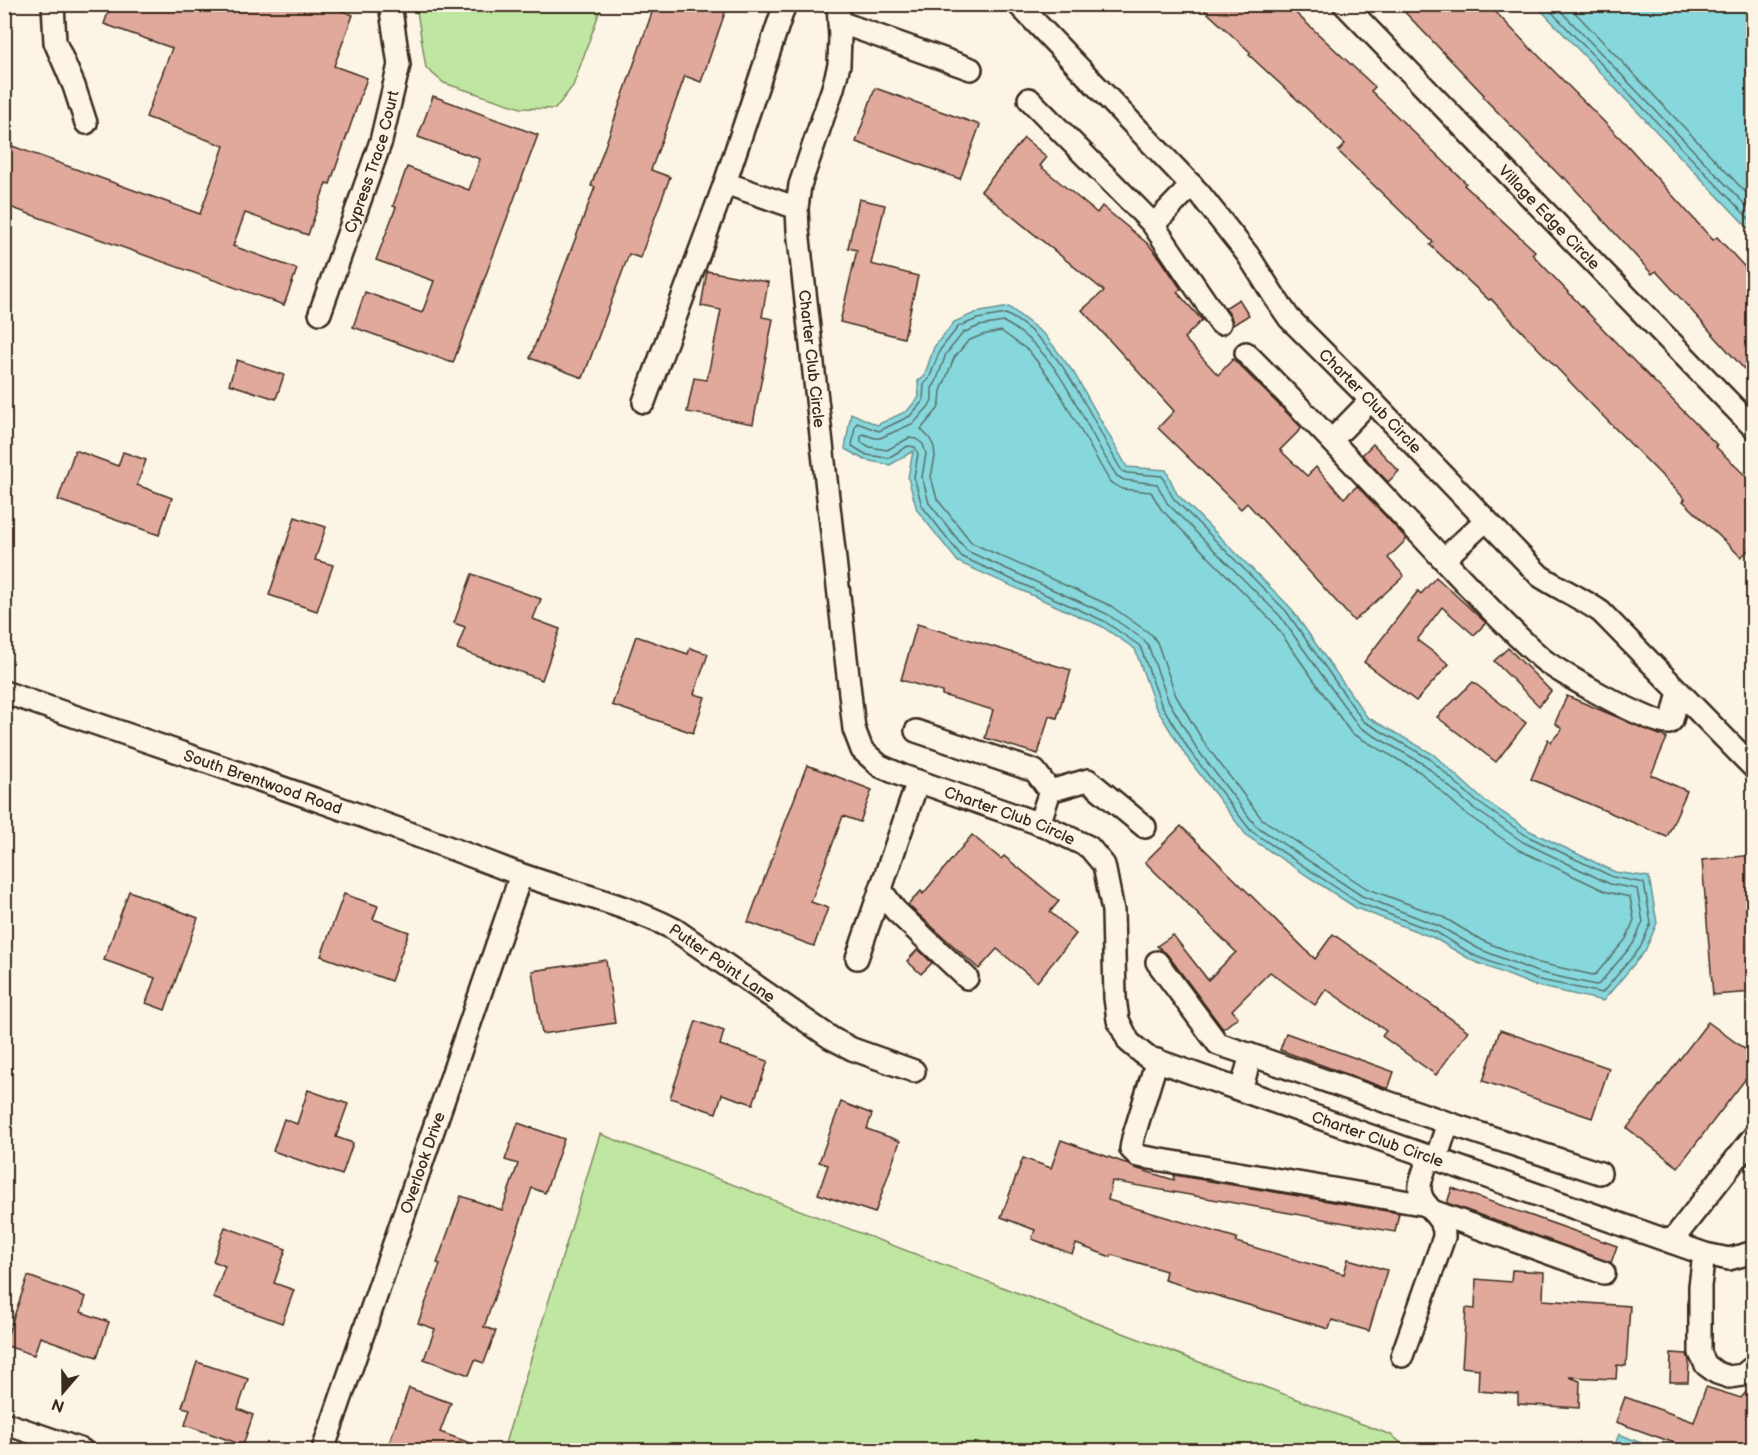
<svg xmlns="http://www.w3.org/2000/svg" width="1758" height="1455" viewBox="0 0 1758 1455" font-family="'Balsamiq Sans',sans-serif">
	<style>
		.green { fill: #c0e7a2; stroke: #7e8860; stroke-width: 1.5 }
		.water { fill: #87d8dd; stroke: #699291; stroke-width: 1.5 }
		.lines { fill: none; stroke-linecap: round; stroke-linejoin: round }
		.shore { stroke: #59706a; stroke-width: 1.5 }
		.building { fill: #e1a89c; stroke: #3b2a1e; stroke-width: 1.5 }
		.minor-casing { stroke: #3b2a1e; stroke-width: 26 }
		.minor { stroke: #fcf5e5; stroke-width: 21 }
		.labels { text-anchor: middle; stroke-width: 4.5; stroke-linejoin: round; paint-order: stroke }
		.street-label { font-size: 16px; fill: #3b2a1e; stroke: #fcf5e5 }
	</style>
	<rect width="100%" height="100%" fill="#fcf5e5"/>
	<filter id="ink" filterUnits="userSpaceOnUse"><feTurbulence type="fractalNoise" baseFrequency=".0167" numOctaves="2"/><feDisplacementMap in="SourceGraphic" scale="12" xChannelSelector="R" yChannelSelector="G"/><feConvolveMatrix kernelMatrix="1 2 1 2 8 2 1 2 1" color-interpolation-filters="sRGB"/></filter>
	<g filter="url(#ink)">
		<g class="green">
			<path d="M 416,5 L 416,4 L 602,5 L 573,86 L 555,109 L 521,108 L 444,83 L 426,68 Z"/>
			<path d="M 600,1134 L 1391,1435 L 1410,1450 L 503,1450 Z"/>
		</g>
		<g class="water">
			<path d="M 1536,5 L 1753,5 L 1753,233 Z"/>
			<path d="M 1009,307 L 1045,335 L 1074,373 L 1127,467 L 1166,470 L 1177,494 L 1290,607 L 1367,717 L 1433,754 L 1480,797 L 1530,831 L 1615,872 L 1649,877 L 1657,923 L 1645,951 L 1603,1001 L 1533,985 L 1473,961 L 1434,938 L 1356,908 L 1247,836 L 1186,756 L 1155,706 L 1135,649 L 1101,626 L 958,562 L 917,510 L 908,478 L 913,451 L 890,465 L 865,460 L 845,449 L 851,413 L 877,425 L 907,411 L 919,397 L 918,381 L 924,377 L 934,347 L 954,322 L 975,313 Z"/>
			<path d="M 1619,1434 L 1653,1448 L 1652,1450 L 1613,1450 Z"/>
		</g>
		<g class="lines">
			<g class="shore">
				<path d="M 1544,4 L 1754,224"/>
				<path d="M 1554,4 L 1754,214"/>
				<path d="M 1567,4 L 1754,201"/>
				<path d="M 1006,314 C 1065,345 1089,417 1122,471 L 1127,473 L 1162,476 L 1173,498 L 1286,611 L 1363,721 L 1430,759 L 1476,801 L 1527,836 L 1613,877 L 1644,883 L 1651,923 L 1640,948 L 1602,993 L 1535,979 L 1475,956 L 1436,932 L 1359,903 L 1251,831 L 1191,753 L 1161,704 L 1140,646 L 1104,621 L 962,557 L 922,506 L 914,477 L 918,454 L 915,447 L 908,446 L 888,458 L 867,455 L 852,446 L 855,426 L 857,423 L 879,431 L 910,416 L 923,401 L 924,384 L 929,379 L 940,350 L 958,327 L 977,319 Z"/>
				<path d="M 1004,322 C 1063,353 1081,424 1117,476 L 1124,480 L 1157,484 L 1167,503 L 1280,616 L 1359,727 L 1425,765 L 1472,807 L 1523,842 L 1610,884 L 1637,889 L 1643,922 L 1633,944 L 1599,984 L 1596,985 L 1537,972 L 1479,949 L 1439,926 L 1362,896 L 1256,826 L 1197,749 L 1168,700 L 1148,645 L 1144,640 L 1107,614 L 967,551 L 929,503 L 922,477 L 926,454 L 923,444 L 916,439 L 909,438 L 887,450 L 870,447 L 861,442 L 861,436 L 863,434 L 875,438 L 880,438 L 914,423 L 929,406 L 932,400 L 932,388 L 936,382 L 946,354 L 963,333 L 979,326 Z"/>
				<path d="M 1001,331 L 1029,351 L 1055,385 L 1110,482 L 1122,489 L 1151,492 L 1161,509 L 1273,622 L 1351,733 L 1420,772 L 1466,814 L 1519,850 L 1607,892 L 1630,897 L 1634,920 L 1626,939 L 1596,974 L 1593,975 L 1539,963 L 1483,941 L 1443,917 L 1366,888 L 1262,819 L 1205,744 L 1176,696 L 1157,642 L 1152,635 L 1111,606 L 972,543 L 937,499 L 931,477 L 935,457 L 934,447 L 930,439 L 921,429 L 938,409 L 940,402 L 941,391 L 954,358 L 968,341 L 982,335 Z"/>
			</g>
		</g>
		<g class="building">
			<path d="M 111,4 L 325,4 L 353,15 L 334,66 L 367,78 L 330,184 L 326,183 L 308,235 L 245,213 L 233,246 L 297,269 L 284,305 L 4,205 L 4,143 L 200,214 L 224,146 L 146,117 L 172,48 L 104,24 Z"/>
			<path d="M 655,4 L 728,4 L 701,82 L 685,76 L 651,170 L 670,177 L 640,258 L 629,254 L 583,378 L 530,358 L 595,187 L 591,186 Z"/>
			<path d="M 1198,4 L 1286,4 L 1375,87 L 1371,91 L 1466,183 L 1464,185 L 1535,251 L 1532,254 L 1625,352 L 1717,445 L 1715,446 L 1754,484 L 1754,545 L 1741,557 L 1683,501 L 1685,499 L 1592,405 L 1491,299 L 1489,300 L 1430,245 L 1433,242 L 1338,151 L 1345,144 L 1249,55 L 1251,53 Z"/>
			<path d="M 1397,4 L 1488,4 L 1532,50 L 1532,49 L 1626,144 L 1713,240 L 1717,237 L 1754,277 L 1754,360 L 1744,369 L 1656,271 L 1652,274 L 1564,177 L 1563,179 L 1483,97 L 1484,95 Z"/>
			<path d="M 875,88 L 980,125 L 960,179 L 856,142 Z"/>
			<path d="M 433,96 L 538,135 L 453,363 L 353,327 L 365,292 L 422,313 L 434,281 L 376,260 L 396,207 L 393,206 L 407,167 L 469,190 L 480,159 L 418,137 Z"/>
			<path d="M 1024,138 L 1047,157 L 1040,166 L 1097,213 L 1102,206 L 1148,244 L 1160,258 L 1181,289 L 1177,292 L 1202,320 L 1184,338 L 1218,375 L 1233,359 L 1302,428 L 1280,450 L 1307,476 L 1316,467 L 1344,498 L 1357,486 L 1407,539 L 1388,558 L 1404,576 L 1354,621 L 1247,503 L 1241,509 L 1158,428 L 1174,411 L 1082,310 L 1104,291 L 981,191 Z"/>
			<path d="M 859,199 L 885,205 L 871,264 L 918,276 L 904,338 L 840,322 L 857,250 L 848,248 Z"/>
			<path d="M 707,271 L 768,282 L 762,317 L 773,319 L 753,424 L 687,412 L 694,378 L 707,380 L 721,310 L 701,306 Z"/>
			<path d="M 1239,299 L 1249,315 L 1233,325 L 1231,316 L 1225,308 Z"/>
			<path d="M 237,360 L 284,375 L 276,399 L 229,384 Z"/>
			<path d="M 1373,444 L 1399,471 L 1388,482 L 1362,455 Z"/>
			<path d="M 75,450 L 118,466 L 123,452 L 146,460 L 137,485 L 172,498 L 159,535 L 58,500 Z"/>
			<path d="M 295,517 L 326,527 L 315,560 L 333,565 L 317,611 L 269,595 Z"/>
			<path d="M 472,574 L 541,599 L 533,619 L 560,629 L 542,680 L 457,649 L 465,627 L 454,623 Z"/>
			<path d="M 1436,577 L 1486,623 L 1474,635 L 1442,607 L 1417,640 L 1449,664 L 1416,701 L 1364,662 L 1418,591 L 1421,594 Z"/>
			<path d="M 917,624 L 1071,670 L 1057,718 L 1049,716 L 1038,754 L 985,738 L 993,710 L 942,695 L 942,692 L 901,680 Z"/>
			<path d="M 636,636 L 688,654 L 690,648 L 708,654 L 694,694 L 705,697 L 693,733 L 612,705 Z"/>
			<path d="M 1508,648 L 1551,691 L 1539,706 L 1494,661 Z"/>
			<path d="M 1473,682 L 1526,723 L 1496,762 L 1437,717 Z"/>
			<path d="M 1567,696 L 1667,738 L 1651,775 L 1687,791 L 1667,837 L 1531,779 L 1548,739 L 1551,742 L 1562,729 L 1555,723 Z"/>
			<path d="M 807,765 L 872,790 L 860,822 L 843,816 L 811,902 L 828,908 L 814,946 L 748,922 Z"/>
			<path d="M 1181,826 L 1315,959 L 1333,934 L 1468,1031 L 1436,1075 L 1382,1036 L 1386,1031 L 1326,989 L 1315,1005 L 1270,972 L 1232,1010 L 1238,1017 L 1223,1029 L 1167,954 L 1157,946 L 1173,935 L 1208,980 L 1236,952 L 1145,862 Z"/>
			<path d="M 972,835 L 1001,859 L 1004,856 L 1059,901 L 1050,912 L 1076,934 L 1037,982 L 997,949 L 979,969 L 908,905 L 921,891 L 923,894 Z"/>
			<path d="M 1754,855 L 1754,992 L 1713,995 L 1702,860 Z"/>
			<path d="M 129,891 L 198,918 L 165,1010 L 146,1003 L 155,978 L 104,960 Z"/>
			<path d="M 344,894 L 378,906 L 373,919 L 409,932 L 391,981 L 321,956 Z"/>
			<path d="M 918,949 L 932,963 L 921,974 L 907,961 Z"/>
			<path d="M 606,960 L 615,1023 L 542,1034 L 532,971 Z"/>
			<path d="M 696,1021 L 724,1031 L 720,1045 L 768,1061 L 753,1104 L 722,1094 L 716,1113 L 670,1098 Z"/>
			<path d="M 1708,1022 L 1754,1056 L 1754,1068 L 1678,1167 L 1627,1128 Z"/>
			<path d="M 1500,1030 L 1609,1068 L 1592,1118 L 1483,1081 Z"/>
			<path d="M 1286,1033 L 1394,1072 L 1388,1089 L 1280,1050 Z"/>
			<path d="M 308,1090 L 348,1104 L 336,1137 L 353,1143 L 342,1175 L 273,1151 L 284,1119 L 297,1124 Z"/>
			<path d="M 841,1102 L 872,1114 L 867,1129 L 900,1141 L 875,1213 L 818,1194 L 828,1165 L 819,1162 Z"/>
			<path d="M 518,1123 L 564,1139 L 545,1193 L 532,1188 L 484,1327 L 496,1331 L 484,1363 L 475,1360 L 469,1375 L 424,1359 L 435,1329 L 418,1323 L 440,1264 L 437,1263 L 461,1196 L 502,1210 L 518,1164 L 505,1160 Z"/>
			<path d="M 1061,1140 L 1128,1164 L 1135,1168 L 1174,1180 L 1174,1175 L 1399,1213 L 1395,1232 L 1112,1181 L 1108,1200 L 1237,1238 L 1236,1242 L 1344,1274 L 1348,1259 L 1387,1270 L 1369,1331 L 1332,1320 L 1329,1329 L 1164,1280 L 1166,1271 L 1112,1255 L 1111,1257 L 1076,1244 L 1072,1254 L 1032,1239 L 1035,1230 L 1001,1217 L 1023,1158 L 1051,1168 Z"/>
			<path d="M 1452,1188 L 1617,1246 L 1611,1263 L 1447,1203 Z"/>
			<path d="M 225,1227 L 286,1249 L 274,1283 L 294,1290 L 282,1323 L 213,1298 L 225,1266 L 213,1261 Z"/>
			<path d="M 1512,1270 L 1544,1272 L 1543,1300 L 1630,1306 L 1626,1366 L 1617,1365 L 1616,1379 L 1569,1377 L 1580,1381 L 1579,1408 L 1518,1404 L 1518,1394 L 1478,1391 L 1479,1369 L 1462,1367 L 1466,1308 L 1475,1309 L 1476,1279 L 1511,1282 Z"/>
			<path d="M 28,1276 L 86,1297 L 81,1312 L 109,1322 L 97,1357 L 40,1337 L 34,1355 L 4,1345 Z"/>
			<path d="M 1671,1353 L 1687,1354 L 1689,1360 L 1688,1382 L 1670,1382 Z"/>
			<path d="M 197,1362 L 248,1379 L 238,1409 L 253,1415 L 243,1445 L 185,1425 L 190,1409 L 182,1407 Z"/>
			<path d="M 1754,1383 L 1754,1450 L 1694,1450 L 1616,1422 L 1625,1397 L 1694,1422 L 1706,1387 L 1741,1398 Z"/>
			<path d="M 409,1388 L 451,1403 L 440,1432 L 484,1448 L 484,1450 L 399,1450 L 388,1446 Z"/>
		</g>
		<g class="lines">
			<g class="minor-casing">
				<g id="minor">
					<path d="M 53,4 L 55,42 L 74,86 L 86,123"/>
					<path id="s1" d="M 838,4 L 840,37 L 839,65 L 833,88 L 800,185 L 797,208 L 798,230 L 854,729 L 862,750 L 880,766 L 903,776 L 1043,825 L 1089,847 L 1104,865 L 1113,911 L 1115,998 L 1118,1020 L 1129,1042 L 1147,1057 L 1705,1254 L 1729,1259 L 1754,1252"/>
					<path id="s2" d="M 1018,4 L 1199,193 L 1248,255 L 1276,299 L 1289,318 L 1371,400 L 1540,576 C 1560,589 1581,598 1601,612 L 1754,768"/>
					<path id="s3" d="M 1344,4 L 1754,428"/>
					<path d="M 839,22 L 971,69"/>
					<path d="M 1029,99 L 1152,223 L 1160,218 L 1192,185"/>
					<path d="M 725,183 L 785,4"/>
					<path d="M 1152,223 L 1220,323"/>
					<path id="s4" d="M 320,313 L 381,141 L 399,65 L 390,4"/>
					<path d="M 1246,353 C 1302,409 1356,466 1410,524 C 1452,568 1495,617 1540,657 C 1555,671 1653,726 1669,723 L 1672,720 L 1679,692"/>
					<path d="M 644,402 L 725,183 L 797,208"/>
					<path d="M 1332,440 L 1371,400"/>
					<path d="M 1444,559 L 1486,520"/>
					<path id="s5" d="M 4,692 C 174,751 344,807 511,871 C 565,891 623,903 674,929 L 831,1038 L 852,1049 L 914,1071"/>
					<path d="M 916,731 L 1035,771 L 1050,791 L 1039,824"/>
					<path d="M 1050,791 L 1088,780 L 1145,827"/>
					<path d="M 881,890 L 895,910 L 967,978"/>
					<path d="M 857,958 L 918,781"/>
					<path d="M 1157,962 L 1218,1044 L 1251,1055"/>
					<path d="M 1157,1060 L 1133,1138 L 1131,1149 L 1138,1156 L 1427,1205"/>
					<path d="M 1241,1090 L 1251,1055 L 1448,1123 L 1436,1159"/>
					<path d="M 1448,1123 L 1600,1173"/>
					<path d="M 1432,1211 L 1604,1273"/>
					<path d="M 1671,1242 L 1754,1136"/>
					<path d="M 1704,1254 L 1700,1286 L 1700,1353 L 1706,1365 L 1717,1373 L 1729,1377 L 1743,1375 L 1754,1366"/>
					<path d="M 1402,1356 L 1444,1237 C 1444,1234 1444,1230 1443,1227 C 1437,1211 1418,1204 1420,1185 C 1422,1175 1426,1166 1429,1156"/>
					<path d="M 4,1423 L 82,1450"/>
					<path id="s6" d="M 323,1450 L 521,875"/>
				</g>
			</g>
			<use href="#minor" class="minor"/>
		</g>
	</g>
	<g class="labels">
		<g class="street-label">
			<text dy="6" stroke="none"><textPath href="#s4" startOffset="160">Cypress Trace Court</textPath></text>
			<text dy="6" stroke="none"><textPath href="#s3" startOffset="296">Village Edge Circle</textPath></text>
			<text dy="6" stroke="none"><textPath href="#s1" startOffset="362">Charter Club Circle</textPath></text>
			<text dy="6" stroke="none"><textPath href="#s2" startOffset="532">Charter Club Circle</textPath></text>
			<text dy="6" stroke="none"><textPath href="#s5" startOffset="274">South Brentwood Road</textPath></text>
			<text dy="6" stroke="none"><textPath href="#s1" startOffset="920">Charter Club Circle</textPath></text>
			<text dy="6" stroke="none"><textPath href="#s5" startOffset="770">Putter Point Lane</textPath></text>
			<text dy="6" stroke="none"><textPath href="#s1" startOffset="1478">Charter Club Circle</textPath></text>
			<text dy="6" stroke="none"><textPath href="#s6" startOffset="304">Overlook Drive</textPath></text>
		</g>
	</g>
	<rect width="1758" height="1455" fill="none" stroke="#fcf5e5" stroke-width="24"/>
	<rect x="12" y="12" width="1734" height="1431" fill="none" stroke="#3b2a1e" stroke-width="2" filter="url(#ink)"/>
	<g transform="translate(63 1392) rotate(200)" stroke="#fcf5e5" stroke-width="4.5" paint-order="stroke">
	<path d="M0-4.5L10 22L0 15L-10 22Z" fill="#3b2a1e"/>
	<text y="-9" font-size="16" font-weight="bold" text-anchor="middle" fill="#3b2a1e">N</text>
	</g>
</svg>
